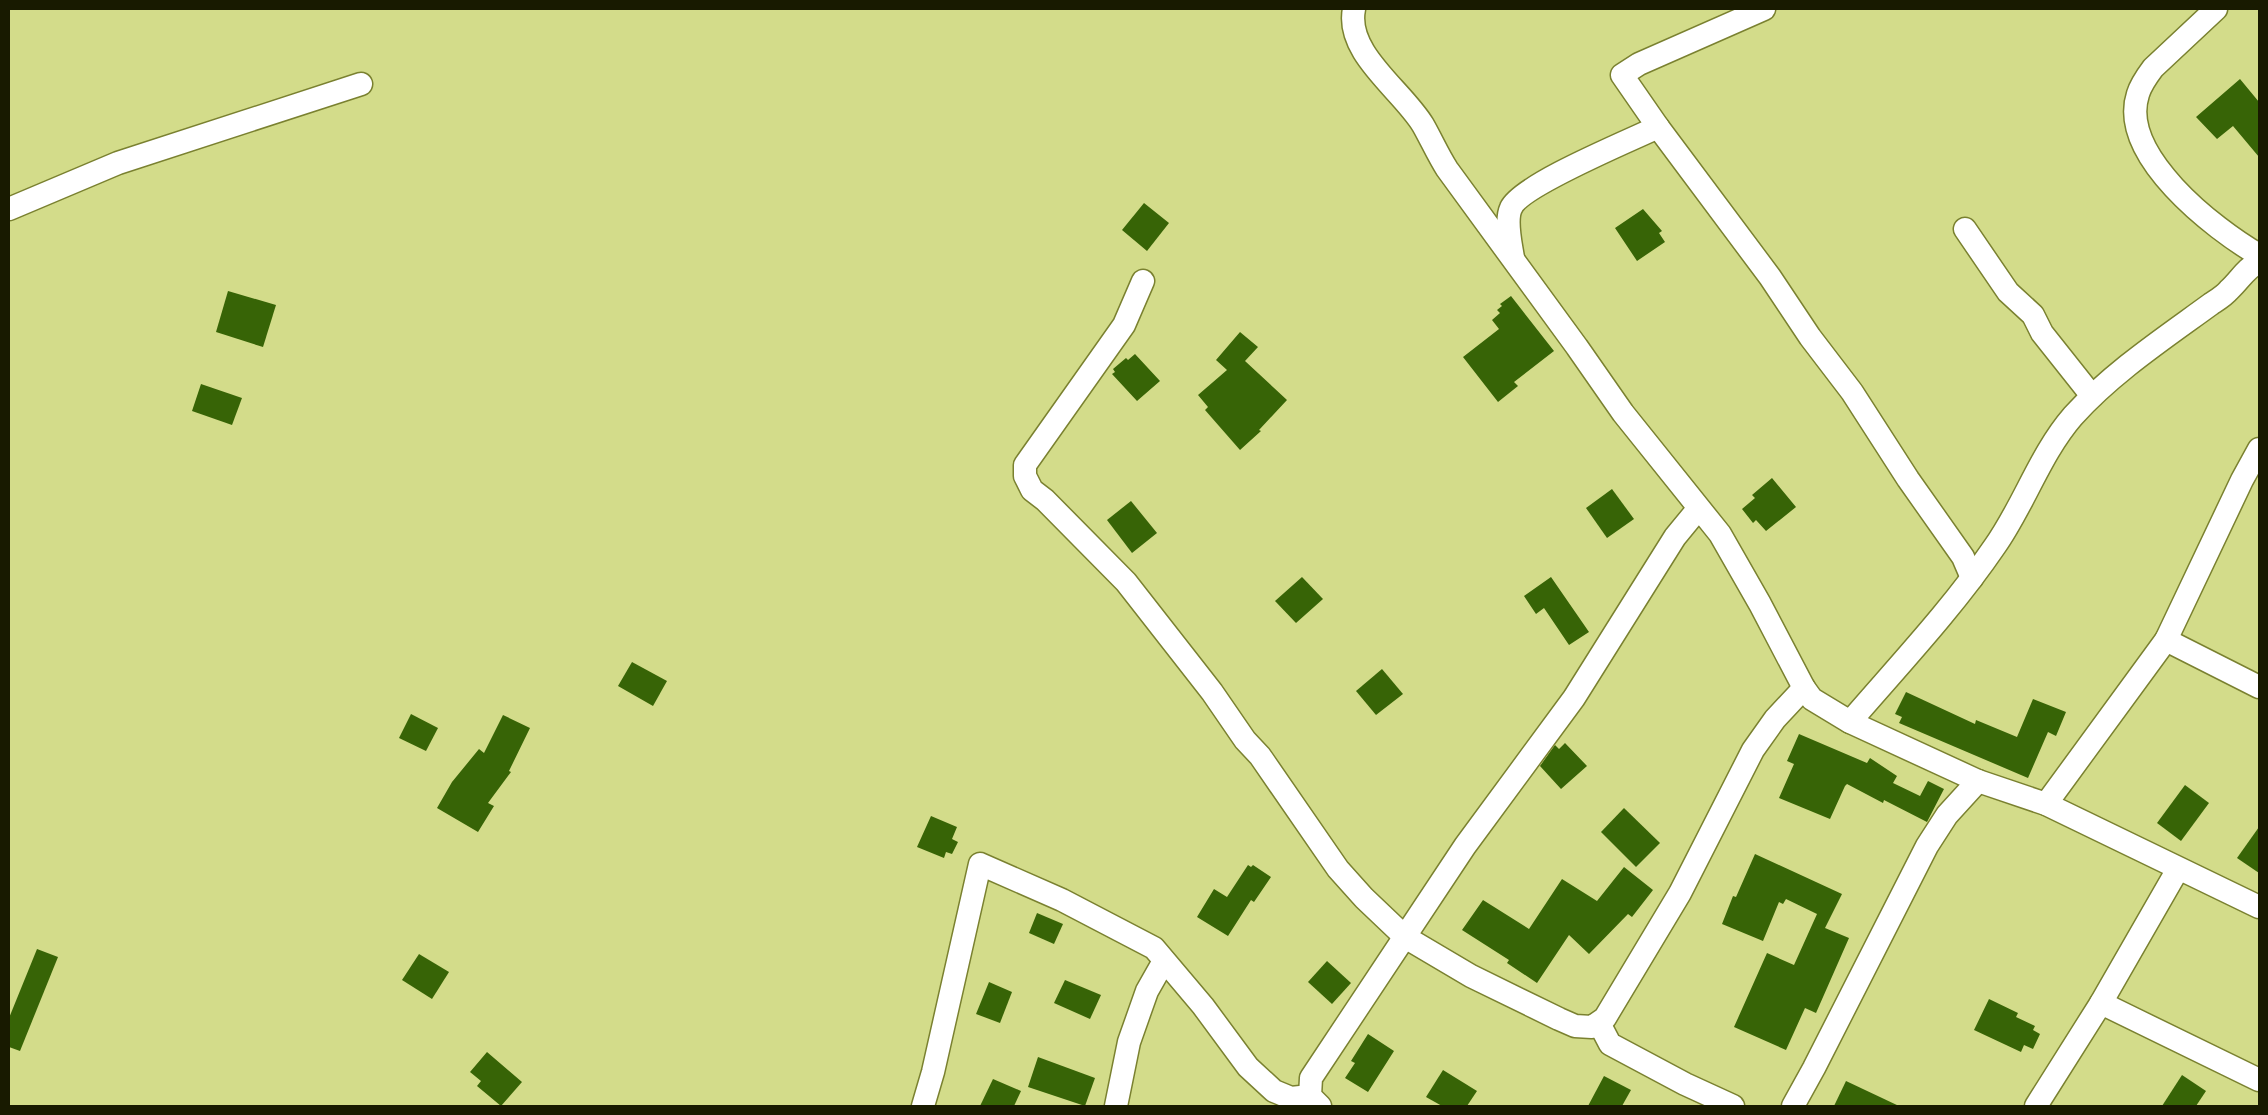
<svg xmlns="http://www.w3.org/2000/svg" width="2268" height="1115" viewBox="0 0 2268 1115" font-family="'IBM Plex Sans',sans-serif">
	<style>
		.building { fill: #376406 }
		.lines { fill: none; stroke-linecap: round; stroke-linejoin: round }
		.minor-casing { stroke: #7a8130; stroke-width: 25 }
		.minor { stroke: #fff; stroke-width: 22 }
	</style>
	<rect width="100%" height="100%" fill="#d3dc8a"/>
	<g class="building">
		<path d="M 2240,79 L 2259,102 L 2259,157 L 2233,126 L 2217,139 L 2196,117 Z"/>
		<path d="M 1144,203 L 1169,223 L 1147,251 L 1122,230 Z"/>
		<path d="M 1643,209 L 1662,231 L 1659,233 L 1665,242 L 1637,261 L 1615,228 Z"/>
		<path d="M 228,291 L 276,305 L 263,347 L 216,332 Z"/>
		<path d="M 1511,296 L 1554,351 L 1514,382 L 1518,386 L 1498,402 L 1463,357 L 1499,329 L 1492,320 L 1500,313 L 1497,310 L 1502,306 L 1500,304 Z"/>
		<path d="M 1240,332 L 1258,347 L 1245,361 L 1287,400 L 1259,430 L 1261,431 L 1240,450 L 1205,410 L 1208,407 L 1198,395 L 1227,370 L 1216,360 Z"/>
		<path d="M 1135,354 L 1160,381 L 1137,401 L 1112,374 L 1115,372 L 1113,369 L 1126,358 L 1128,360 Z"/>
		<path d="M 201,384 L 242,398 L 232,425 L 192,411 Z"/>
		<path d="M 1772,478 L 1796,507 L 1766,531 L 1756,520 L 1753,523 L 1742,509 L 1755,498 L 1752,495 Z"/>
		<path d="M 1612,489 L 1634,519 L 1607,538 L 1586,508 Z"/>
		<path d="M 1131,501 L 1157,533 L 1132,553 L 1107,520 Z"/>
		<path d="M 1302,577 L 1323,599 L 1296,623 L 1275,601 Z"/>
		<path d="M 1551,577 L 1589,632 L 1569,645 L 1544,608 L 1536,614 L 1524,596 Z"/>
		<path d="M 632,662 L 667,681 L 653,706 L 618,686 Z"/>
		<path d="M 1382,669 L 1403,694 L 1376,715 L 1356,691 Z"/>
		<path d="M 1906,692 L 1975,724 L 1976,720 L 2017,737 L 2033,699 L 2066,712 L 2056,736 L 2048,732 L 2028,778 L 1899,723 L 1902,717 L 1895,714 Z"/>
		<path d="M 411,714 L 438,728 L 426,751 L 399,738 Z"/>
		<path d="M 503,715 L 530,728 L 509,771 L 511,772 L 488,803 L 494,806 L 478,832 L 437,808 L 452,782 L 479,749 L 484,753 Z"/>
		<path d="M 1799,734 L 1867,763 L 1870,758 L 1897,776 L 1893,783 L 1920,796 L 1928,781 L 1944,789 L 1927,822 L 1884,800 L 1883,803 L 1847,784 L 1845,786 L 1830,819 L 1779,798 L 1794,764 L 1787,761 Z"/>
		<path d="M 1565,743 L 1587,766 L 1561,789 L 1540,766 L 1555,745 L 1559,749 Z"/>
		<path d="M 2185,785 L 2209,803 L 2181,841 L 2157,823 Z"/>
		<path d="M 1624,808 L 1660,843 L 1636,867 L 1601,832 Z"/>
		<path d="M 931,816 L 957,827 L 952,839 L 958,842 L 952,854 L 946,852 L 944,858 L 917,847 Z"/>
		<path d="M 2259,827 L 2259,873 L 2237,858 Z"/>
		<path d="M 1755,854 L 1842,894 L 1825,928 L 1849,938 L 1816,1013 L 1805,1008 L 1786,1050 L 1734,1027 L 1767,953 L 1794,965 L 1817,914 L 1786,899 L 1783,904 L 1779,902 L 1763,941 L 1722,924 L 1733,896 L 1736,897 Z"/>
		<path d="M 1248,865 L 1251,867 L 1253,865 L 1271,877 L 1254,902 L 1251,900 L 1228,936 L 1197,917 L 1214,889 L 1227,897 Z"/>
		<path d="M 1624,867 L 1653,890 L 1632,917 L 1628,914 L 1589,954 L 1569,935 L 1537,983 L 1507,963 L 1509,960 L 1462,930 L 1483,900 L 1529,929 L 1562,879 L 1597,901 Z"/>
		<path d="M 1037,913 L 1063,924 L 1054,944 L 1029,933 Z"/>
		<path d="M 37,949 L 58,957 L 20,1051 L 9,1047 L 9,1018 Z"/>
		<path d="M 419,954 L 449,972 L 432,999 L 402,980 Z"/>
		<path d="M 1327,961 L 1351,983 L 1332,1004 L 1308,982 Z"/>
		<path d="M 1065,980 L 1101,995 L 1090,1019 L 1054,1003 Z"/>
		<path d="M 989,982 L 1012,992 L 1000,1023 L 976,1014 Z"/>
		<path d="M 1989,999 L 2018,1013 L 2016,1017 L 2035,1026 L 2033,1030 L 2040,1034 L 2033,1049 L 2024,1045 L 2021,1052 L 1974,1030 Z"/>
		<path d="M 1368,1034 L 1394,1051 L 1368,1092 L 1345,1078 L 1355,1063 L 1351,1061 Z"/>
		<path d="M 487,1052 L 522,1082 L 501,1106 L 477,1086 L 481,1081 L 470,1072 Z"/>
		<path d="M 1038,1057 L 1095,1078 L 1085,1106 L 1028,1087 Z"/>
		<path d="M 1443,1070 L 1477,1091 L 1467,1106 L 1442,1106 L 1426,1097 Z"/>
		<path d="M 2182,1075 L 2206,1091 L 2196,1106 L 2162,1106 Z"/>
		<path d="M 1604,1076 L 1631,1090 L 1622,1106 L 1588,1106 Z"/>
		<path d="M 993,1079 L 1021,1091 L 1014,1106 L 980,1106 Z"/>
		<path d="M 1846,1081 L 1899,1106 L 1834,1106 Z"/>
	</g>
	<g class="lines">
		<g class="minor-casing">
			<g id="minor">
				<path d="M 1354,9 C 1345,53 1402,90 1423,125 C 1431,139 1438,155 1447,169 L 1577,347 L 1623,413 L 1720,534 L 1760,604 L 1804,688 L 1812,699 L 1850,722 L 1978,781 L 2046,804 L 2259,907"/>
				<path d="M 1764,9 L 1639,64 L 1622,75 L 1658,127 L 1770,277 L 1810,337 L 1852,392 L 1908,479 L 1963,557 L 1972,578"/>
				<path d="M 2216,9 L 2153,68 C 2147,76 2141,84 2138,94 C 2118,155 2214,229 2259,255"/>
				<path d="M 9,209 L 118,163 L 361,84"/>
				<path d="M 1965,229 L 2008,292 L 2033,315 L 2042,333 L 2092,396"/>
				<path d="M 1513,258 C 1511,244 1505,221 1511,208 C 1521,185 1629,141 1658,127"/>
				<path d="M 1143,281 L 1124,325 L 1025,465 L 1025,476 L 1032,490 L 1045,500 L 1126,582 L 1212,692 L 1245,740 L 1260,756 L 1338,869 L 1364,898 L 1405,937 L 1471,976 L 1559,1019 L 1575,1026 L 1592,1027 L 1605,1018 L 1680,893 L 1753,750 L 1775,719 L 1804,688"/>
				<path d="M 2166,640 L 2259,687"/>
				<path d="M 1850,722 C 1900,664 1952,609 1995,546 C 2024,505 2040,454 2073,416 C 2113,372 2163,339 2211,304 C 2217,300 2224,296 2229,290 C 2240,280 2246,268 2259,262"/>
				<path d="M 2046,804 L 2166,640 L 2242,480 L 2259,449"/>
				<path d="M 2101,1003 L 2259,1080"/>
				<path d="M 1599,1023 L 1610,1044 L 1685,1084 L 1733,1106"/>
				<path d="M 923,1106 L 933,1072 L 980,864 L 1062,900 L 1154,948 L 1203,1006 L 1248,1067 L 1274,1091 L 1291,1098 L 1310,1096"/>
				<path d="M 1116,1106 L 1129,1042 L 1147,991 L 1164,961"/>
				<path d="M 1320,1106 L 1310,1096 L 1311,1078 L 1465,846 L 1574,698 L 1675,537 L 1698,509"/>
				<path d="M 1793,1106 L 1814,1068 L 1927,846 L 1947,815 L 1978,781"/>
				<path d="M 2036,1106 L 2101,1003 L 2178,869"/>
			</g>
		</g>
		<use href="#minor" class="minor"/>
	</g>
	<rect width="2268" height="1115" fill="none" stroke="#181a00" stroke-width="20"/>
</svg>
